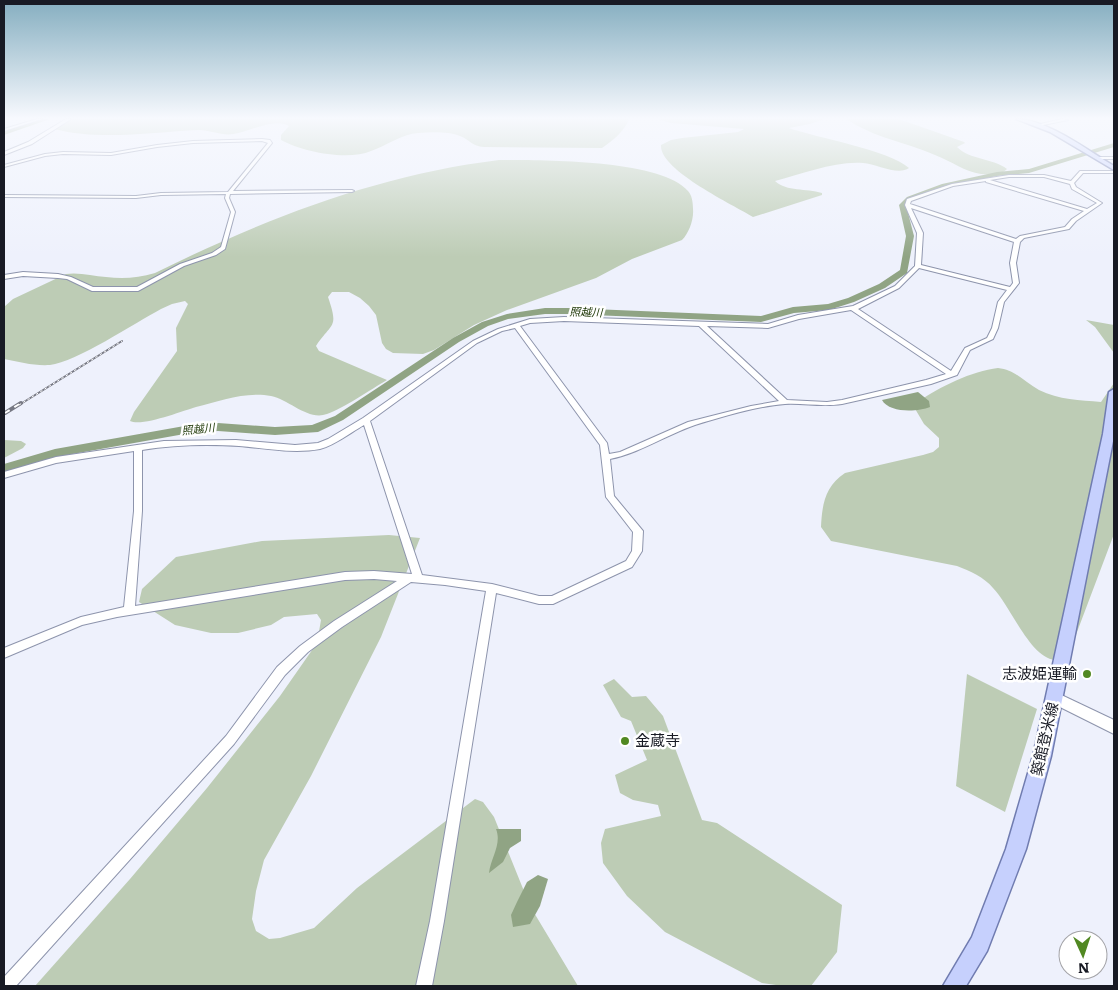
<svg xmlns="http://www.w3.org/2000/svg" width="1118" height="990" viewBox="0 0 1118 990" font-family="Literata,'Noto Sans JP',serif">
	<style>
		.green { fill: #bdccb5 }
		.water { fill: #90a484 }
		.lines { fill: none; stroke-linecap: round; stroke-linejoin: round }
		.river { fill: #90a484; fill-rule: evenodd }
		.minor-casing { stroke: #8d94ac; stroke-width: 2 }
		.tertiary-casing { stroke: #8d94ac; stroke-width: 2 }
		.primary-casing { stroke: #707cb0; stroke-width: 3 }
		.minor { fill: #fff; fill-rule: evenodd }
		.tertiary { fill: #fff; fill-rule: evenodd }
		.primary { fill: #c6d0fd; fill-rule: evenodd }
		.rail-far1-casing { stroke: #767883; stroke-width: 2 }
		.rail-casing { stroke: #767883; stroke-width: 4 }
		.rail-far1 { stroke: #fff; stroke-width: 1; stroke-dasharray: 2.5; stroke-linecap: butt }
		.rail { stroke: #fff; stroke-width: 2; stroke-dasharray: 5.5; stroke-linecap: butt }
		.poi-dot { fill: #518822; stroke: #fff; stroke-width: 2 }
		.labels { text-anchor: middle; stroke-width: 5; stroke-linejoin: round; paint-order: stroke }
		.far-water-label { font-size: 11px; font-style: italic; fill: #193301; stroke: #fff }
		.near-poi-label { font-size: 15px; fill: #181a24; stroke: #fff; text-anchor: end }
		.near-street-label { font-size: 15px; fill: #181a24; stroke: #fff }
	</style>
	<rect width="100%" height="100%" fill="#eef1fc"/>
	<g class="green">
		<path d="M 65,119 L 629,119 C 625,131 612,141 602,148 L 484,147 C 472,146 470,140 460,136 C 449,131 430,132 418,133 C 402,134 386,146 371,151 C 348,161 303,152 281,140 L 281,135 L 289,126 C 274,117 249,132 233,134 C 223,136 210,130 199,130 C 151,132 102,141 54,129 L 53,128 Z"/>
		<path d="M 657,119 L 824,119 L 810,124 L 789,128 C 817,138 889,150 909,168 C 898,176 877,164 863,163 C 834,161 803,174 775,181 C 787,192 806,188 822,193 L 822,195 L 753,217 C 734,205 659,170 661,145 L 671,140 L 682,138 L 738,132 L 744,129 L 671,123 Z"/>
		<path d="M 846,119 L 899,119 L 964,142 L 965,143 L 957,147 C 970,160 993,158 1007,169 C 1001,175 990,175 981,174 C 965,172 951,161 935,155 C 903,141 877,139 846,119 Z"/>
		<path d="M 499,160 C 539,160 661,159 688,191 C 692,195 693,203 693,209 C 694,219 689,233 682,240 L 632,259 L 596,278 L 507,310 L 474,325 L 434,350 L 423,354 L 393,353 L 386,349 L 382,343 L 376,315 L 369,306 L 360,298 L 349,292 L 332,292 L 328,297 C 339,329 332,322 316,346 L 319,351 L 387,380 C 370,390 344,408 327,414 C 308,421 290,400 271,396 C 247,391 219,401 196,407 C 182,411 142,427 130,421 L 134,412 L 177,351 L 176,328 L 188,304 L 185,301 L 172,304 L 161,309 C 135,323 76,362 50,365 C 34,366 19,362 4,359 L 4,307 L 13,299 L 66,274 C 79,272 93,276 106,277 C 123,279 138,278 155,273 C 264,219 377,175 499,160 Z"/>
		<path d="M 1086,320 L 1114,325 L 1114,353 L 1095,327 Z"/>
		<path d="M 998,368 C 1016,370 1024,382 1039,390 C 1059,400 1080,400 1101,402 L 1114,383 L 1114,534 L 1074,640 L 1066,656 C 1063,658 1059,660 1055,660 C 1030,658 1010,605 993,588 C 984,577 970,571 957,566 L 831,541 L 821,527 C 822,505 825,486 845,473 L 923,455 L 933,452 L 939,447 L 939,438 L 924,424 L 914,407 L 918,402 C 939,387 972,371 998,368 Z"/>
		<path d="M 4,440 L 21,441 L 26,444 L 23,448 L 4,458 Z"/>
		<path d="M 389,535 L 420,538 L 381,637 L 311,776 L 264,860 L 256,891 L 252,919 L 256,931 L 269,939 L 280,938 L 314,928 L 357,888 L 475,799 L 483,802 L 494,817 L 530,906 L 578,986 L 35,986 L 130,879 L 207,788 L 280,696 L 317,643 L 321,620 L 317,614 L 284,617 L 271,625 L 238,633 L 211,633 L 175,625 L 139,602 L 142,589 L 176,557 L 262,541 Z"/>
		<path d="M 967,674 L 1037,709 L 1005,812 L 956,786 Z"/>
		<path d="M 614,679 L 632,697 L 646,696 L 663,716 L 702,820 L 717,823 L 842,905 L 837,952 L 811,986 L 783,986 L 762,983 L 665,932 L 627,896 L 603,863 L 601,843 L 605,829 L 661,816 L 658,805 L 633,800 L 620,793 L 615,775 L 647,760 L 631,721 L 621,717 L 603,685 Z"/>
	</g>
	<g class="water">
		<path d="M 918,392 L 929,401 L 930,407 C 917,412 889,413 882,400 Z"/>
		<path d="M 496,829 L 521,829 L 521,841 L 510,848 L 503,862 L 489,873 C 491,857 502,844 496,829 Z"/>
		<path d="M 538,875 L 548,879 L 540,906 L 530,924 L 513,927 L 511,915 L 517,902 L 527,882 Z"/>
	</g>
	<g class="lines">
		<g class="river">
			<path d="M 42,119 L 50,119 L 4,135 L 4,131 Z"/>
			<path d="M 1114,143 L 1114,147 L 1029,173 L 997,176 L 946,187 L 911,199 L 906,205 L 914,236 L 907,273 L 885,288 L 854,302 L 829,310 L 794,313 L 761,322 L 568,314 L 545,314 L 508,319 L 488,326 L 459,342 L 343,420 L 318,432 L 275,435 L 218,431 L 190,433 L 56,457 L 4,472 L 4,464 L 55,449 L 190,425 L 218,423 L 275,427 L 312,425 L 335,416 L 453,338 L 482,322 L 507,314 L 545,308 L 568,308 L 761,316 L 793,307 L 828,304 L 848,298 L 879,284 L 900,270 L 906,236 L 899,205 L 907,197 L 942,184 L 997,172 L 1029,169 Z"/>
		</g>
		<g class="minor-casing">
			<g id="minor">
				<path d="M 37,119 L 42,119 L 4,131 L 4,129 Z"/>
				<path d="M 1062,119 L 1068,120 L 1038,126 L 1036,125 Z"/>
				<path d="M 262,139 L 270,140 L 272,143 L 233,191 L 352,190 L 354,191 L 352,192 L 230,194 L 229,198 L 235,212 L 225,249 L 216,255 L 184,266 L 138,291 L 92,291 L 67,279 L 58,278 L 23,276 L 4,279 L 4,275 L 23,272 L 58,274 L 71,277 L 93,287 L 137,287 L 180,264 L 212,253 L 221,247 L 231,212 L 225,198 L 226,194 L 161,195 L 136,198 L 4,197 L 4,195 L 136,196 L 161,193 L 228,192 L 268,143 L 262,141 L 193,143 L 157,147 L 111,155 L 63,154 L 45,156 L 4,167 L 4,165 L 45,154 L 63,152 L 111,153 L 157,145 L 193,141 Z"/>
				<path d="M 1080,171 L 1114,171 L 1114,173 L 1083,173 L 1074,183 L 1076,187 L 1102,203 L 1076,221 L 1069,229 L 1024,238 L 1020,242 L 1016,263 L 1019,283 L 1004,302 L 998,328 L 993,339 L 970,350 L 957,375 L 931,384 L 842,404 C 822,407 804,403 785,404 C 757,406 721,417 695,425 C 666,435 640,453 610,459 L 614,496 L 643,531 L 642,551 L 632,567 L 553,604 L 539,604 L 496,593 L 444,921 L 432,986 L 416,986 L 430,921 L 486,591 L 445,585 L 411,582 L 342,627 L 308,652 L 285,675 L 234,744 L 16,986 L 4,986 L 4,977 L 226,736 L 277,667 L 300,646 L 334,621 L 397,581 L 374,579 L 345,580 L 117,617 L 82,625 L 4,658 L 4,648 L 81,617 L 124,607 L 134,511 L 134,451 L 56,463 L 4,478 L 4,472 L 56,457 L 164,441 L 236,440 L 295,445 L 318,443 L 328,439 L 363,418 L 473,341 L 498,329 L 530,319 L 564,317 L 768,324 L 798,315 L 853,306 L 895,286 L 915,266 L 917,233 L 905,205 L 907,199 L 952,184 L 1009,175 L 1044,175 L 1071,181 ZM 1009,177 L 1044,177 L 1070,184 L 1072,189 L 1097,203 L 1087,209 L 990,180 ZM 986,181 L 986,182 L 1084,211 L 1072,219 L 1065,227 L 1020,236 L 1016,239 L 910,204 L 911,201 L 953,186 ZM 911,208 L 1014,242 L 1010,263 L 1013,283 L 1010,287 L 921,265 L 923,233 ZM 919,268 L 1007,290 L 998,302 L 992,328 L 987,338 L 965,348 L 951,371 L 858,309 L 899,288 ZM 851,310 L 946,374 L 926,380 L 842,400 L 827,402 L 787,400 L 707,326 L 768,328 L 799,319 ZM 564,321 L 699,326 L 779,401 L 751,406 L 688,422 L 620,452 L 609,454 L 607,443 L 520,326 L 530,323 ZM 515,328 L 600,445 L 606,497 L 633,532 L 632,551 L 626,561 L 552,596 L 539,596 L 492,584 L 422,575 L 370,421 L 477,343 L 502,331 ZM 364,425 L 412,574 L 374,571 L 345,572 L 135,606 L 142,511 L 142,450 C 172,445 208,444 239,446 C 265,448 293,454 320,449 C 335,445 350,433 364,425 Z"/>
			</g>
		</g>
		<g class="tertiary-casing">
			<g id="tertiary">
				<path d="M 66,119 L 71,119 L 32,144 L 4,155 L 4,152 L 28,142 Z"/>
				<path d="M 1095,157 L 1114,157 L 1114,159 L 1097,159 Z"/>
				<path d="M 1055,692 L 1114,720 L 1114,734 L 1050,702 L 1048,698 L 1050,694 Z"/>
			</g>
		</g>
		<g class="primary-casing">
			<g id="primary">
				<path d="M 1016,119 C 1047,119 1087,150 1114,166 L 1114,170 L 1050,132 Z"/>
				<path d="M 1114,389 L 1114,436 L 1051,756 L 1026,849 L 987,951 L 966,986 L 943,986 L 972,937 L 1006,849 L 1033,756 L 1103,434 L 1109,392 Z"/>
			</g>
		</g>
		<use href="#minor" class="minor"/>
		<use href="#tertiary" class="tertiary"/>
		<use href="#primary" class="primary"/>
		<g class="rail-far1-casing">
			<path id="rail-far1" d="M 19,405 L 122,341"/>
		</g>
		<g class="rail-casing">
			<path id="rail" d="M 5,413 L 21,403"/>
		</g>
		<use href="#rail-far1" class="rail-far1"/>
		<use href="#rail" class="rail"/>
	</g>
	<linearGradient id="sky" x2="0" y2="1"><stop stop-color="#85aec0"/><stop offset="0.46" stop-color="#f7f9fe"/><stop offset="1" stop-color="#f7f9fe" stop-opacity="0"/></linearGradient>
	<rect width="1118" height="257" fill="url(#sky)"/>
	<g class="poi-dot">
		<circle cx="1087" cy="674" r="5"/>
		<circle cx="625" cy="741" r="5"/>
	</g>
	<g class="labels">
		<g class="far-water-label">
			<text transform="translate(586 312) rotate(2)" y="4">照越川</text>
			<text transform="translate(198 429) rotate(-6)" y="4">照越川</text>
		</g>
		<g class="near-poi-label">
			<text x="1077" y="679">志波姫運輸</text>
			<text x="635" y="746" text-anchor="start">金蔵寺</text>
		</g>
		<g class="near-street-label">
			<text transform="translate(1045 739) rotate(-77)" y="5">築館登米線</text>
		</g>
	</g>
	<rect width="1118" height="990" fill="none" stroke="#181a24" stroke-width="10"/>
	<g transform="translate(1083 955) rotate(177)"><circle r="24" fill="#ffffff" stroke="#a3a3a7"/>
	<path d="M0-4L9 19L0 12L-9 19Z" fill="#518822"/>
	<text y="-8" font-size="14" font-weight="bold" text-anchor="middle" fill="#181a24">N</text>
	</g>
</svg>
